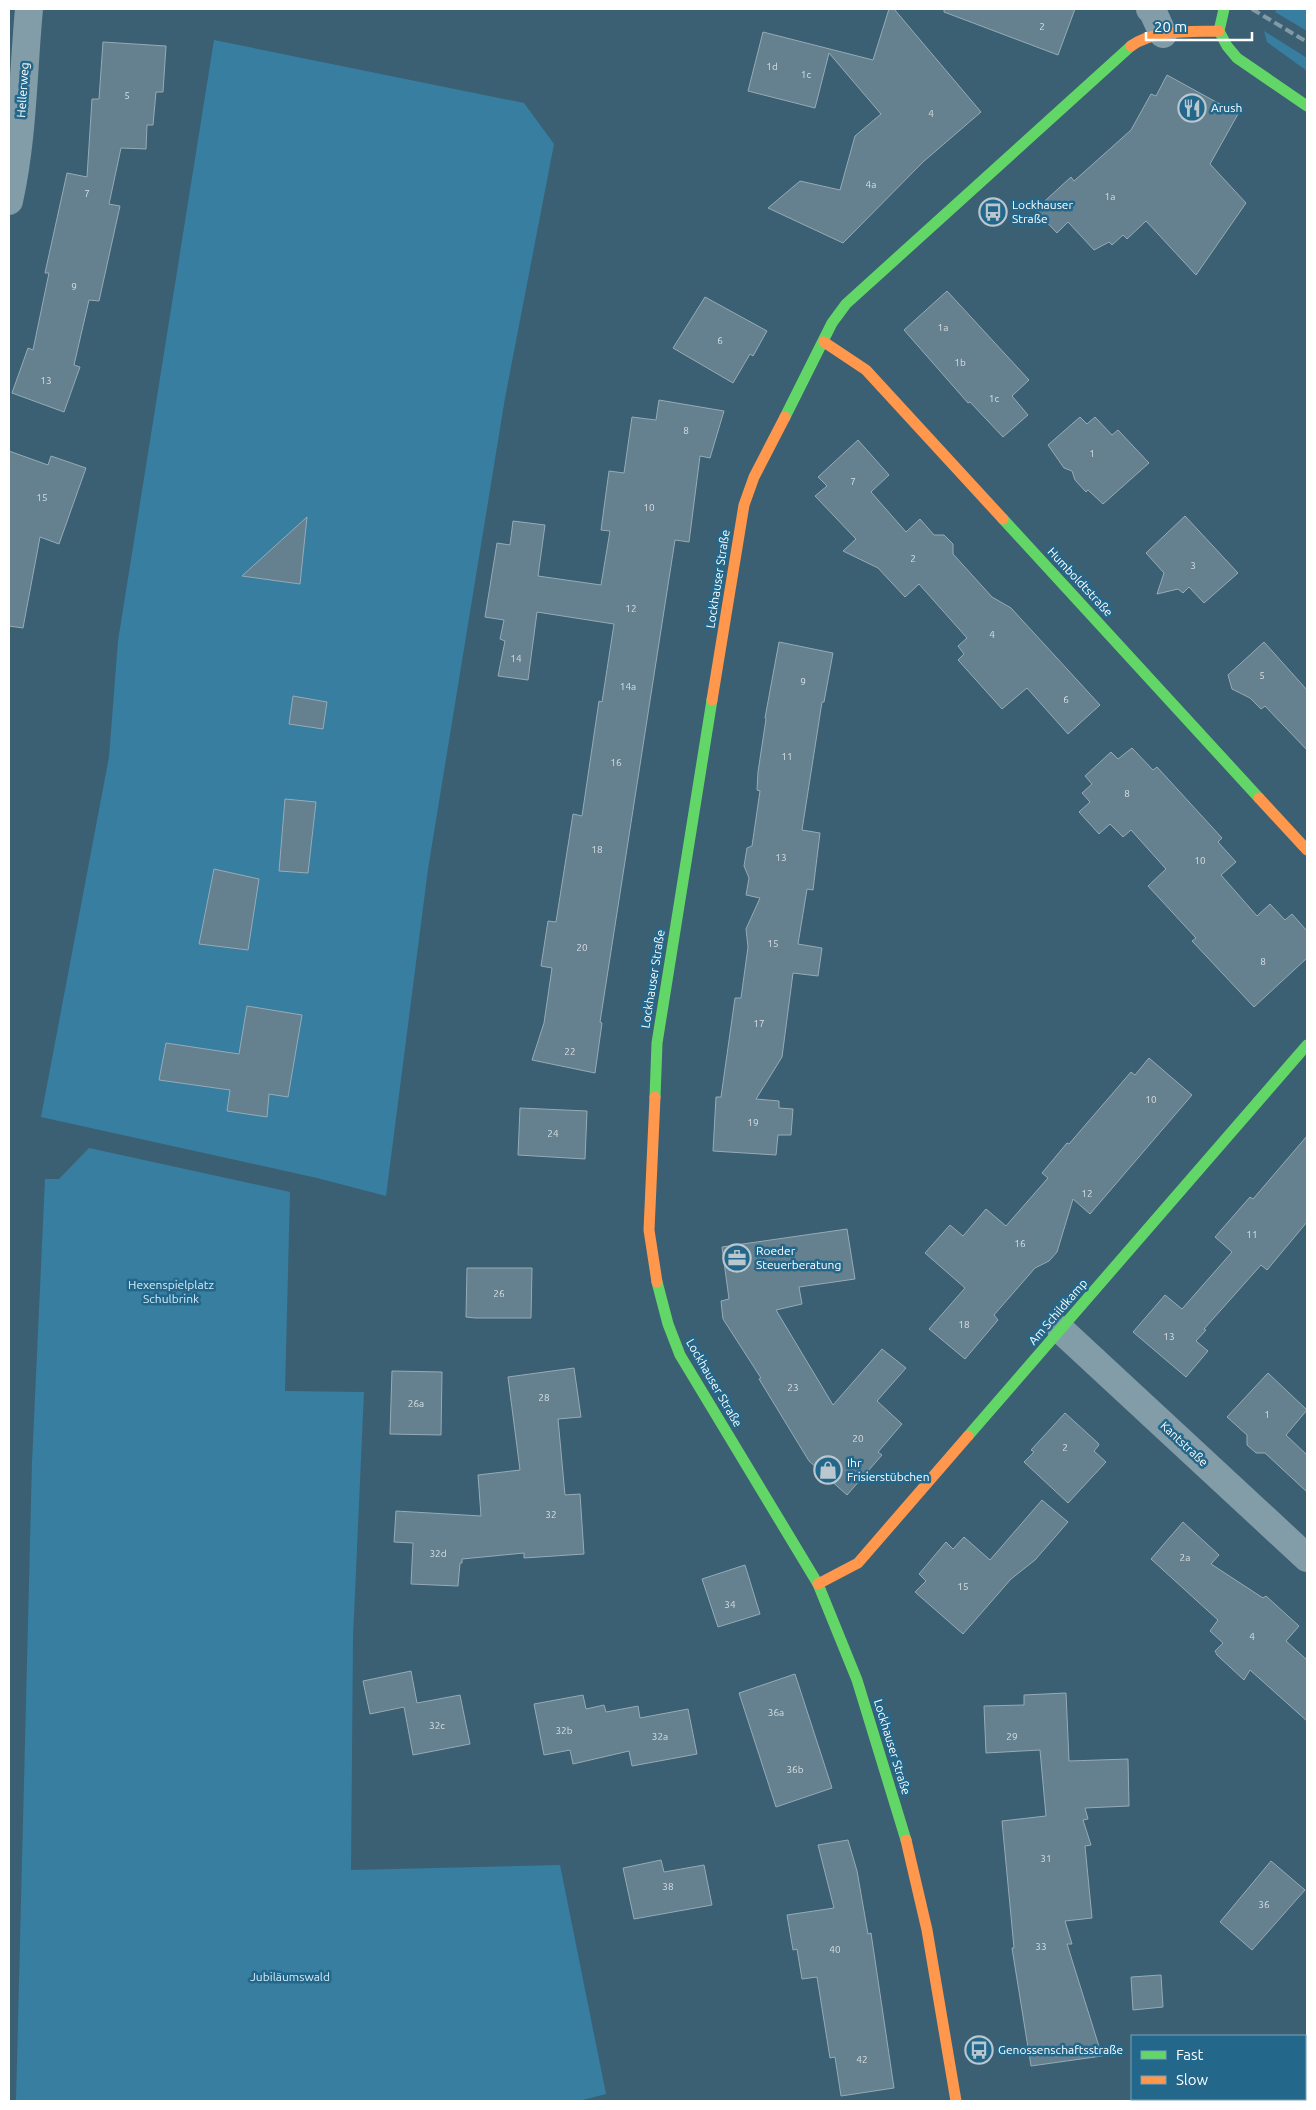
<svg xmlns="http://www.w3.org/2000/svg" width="1316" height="2110" viewBox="0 0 1316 2110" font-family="Ubuntu,sans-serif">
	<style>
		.green { fill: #387ea1 }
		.building { fill: #65808e; stroke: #96abb6 }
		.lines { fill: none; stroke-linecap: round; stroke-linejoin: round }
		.street { stroke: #829ca8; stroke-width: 28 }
		.fast { stroke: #63d668; stroke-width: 11 }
		.slow { stroke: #ff974d; stroke-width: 11 }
		.rail { stroke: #829aa6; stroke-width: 4; stroke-dasharray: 9 4; stroke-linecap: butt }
		.labels { text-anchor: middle; stroke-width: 5; stroke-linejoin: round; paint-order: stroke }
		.number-label { font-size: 10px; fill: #d8dfe3 }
		.street-label { font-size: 12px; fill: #fff; stroke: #23678b }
		.poi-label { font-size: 12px; fill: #fff; stroke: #23678b; text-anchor: start }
		.park-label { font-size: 12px; fill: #d5ecf8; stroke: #23678b }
	</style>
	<rect width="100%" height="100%" fill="#3b6073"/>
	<g class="green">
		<path d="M 1277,9 L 1307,9 L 1307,31 L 1275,12 Z"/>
		<path d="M 1264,31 L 1307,58 L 1307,71 L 1267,42 Z"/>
		<path d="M 214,40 L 524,103 L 554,144 L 505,398 L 428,869 L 386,1196 L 317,1178 L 41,1117 L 109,757 L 118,641 Z"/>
		<path d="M 89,1148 L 290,1192 L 285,1391 L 364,1392 L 353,1637 L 351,1870 L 560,1865 L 606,2094 L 579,2101 L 16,2101 L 32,1463 L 45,1179 L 59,1179 Z"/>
	</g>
	<g class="building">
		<path d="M 889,9 L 894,9 L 981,112 L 923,162 L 843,243 L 768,208 L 800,181 L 840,190 L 855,136 L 881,114 L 829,53 L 815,108 L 748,91 L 763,32 L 873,60 Z"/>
		<path d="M 944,9 L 1075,9 L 1058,55 L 944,12 Z"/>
		<path d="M 103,42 L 166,46 L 163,92 L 156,92 L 153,125 L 147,125 L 146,149 L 121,148 L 109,204 L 120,206 L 99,301 L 89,300 L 74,365 L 80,367 L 64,412 L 12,393 L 28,348 L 33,350 L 49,273 L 45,273 L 67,173 L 87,177 L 92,99 L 99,99 Z"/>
		<path d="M 1167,75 L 1238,114 L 1210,164 L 1246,203 L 1196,275 L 1146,221 L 1127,239 L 1123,235 L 1112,245 L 1109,242 L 1094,250 L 1068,222 L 1057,233 L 1035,210 L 1071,177 L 1074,181 L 1131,130 L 1151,94 L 1156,96 Z"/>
		<path d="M 947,291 L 1029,380 L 1012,396 L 1028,415 L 1003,437 L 970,402 L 968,403 L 904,330 Z"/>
		<path d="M 705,297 L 767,331 L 753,356 L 750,354 L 733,383 L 673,348 Z"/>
		<path d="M 659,400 L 724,411 L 710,458 L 700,456 L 689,542 L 675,540 L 600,1022 L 602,1023 L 595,1073 L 532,1060 L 544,1023 L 552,968 L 541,966 L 548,921 L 556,922 L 573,814 L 582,816 L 599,701 L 602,702 L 614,624 L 537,612 L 528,680 L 498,676 L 505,641 L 500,639 L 504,620 L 485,617 L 497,543 L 510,545 L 513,521 L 545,525 L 538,576 L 601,585 L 610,531 L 601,530 L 609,471 L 624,473 L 632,417 L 656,420 Z"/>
		<path d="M 1080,417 L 1087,424 L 1095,417 L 1112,435 L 1118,430 L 1149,463 L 1103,504 L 1088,490 L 1086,492 L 1075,480 L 1072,471 L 1064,468 L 1048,445 Z"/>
		<path d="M 858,440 L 889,475 L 871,492 L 906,532 L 920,519 L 934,535 L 944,535 L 953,544 L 953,554 L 992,597 L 1011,608 L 1100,705 L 1068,734 L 1027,688 L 1002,709 L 958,660 L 964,654 L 958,646 L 967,638 L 919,584 L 905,597 L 878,568 L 843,551 L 856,539 L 815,496 L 827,486 L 818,477 Z"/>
		<path d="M 9,451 L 48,465 L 51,456 L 86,468 L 59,544 L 40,537 L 23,628 L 9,626 Z"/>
		<path d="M 1185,516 L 1238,573 L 1204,603 L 1189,587 L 1183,593 L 1178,589 L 1157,594 L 1164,573 L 1146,553 Z"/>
		<path d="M 307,517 L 300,584 L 242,576 Z"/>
		<path d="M 779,642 L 833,653 L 824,702 L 822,702 L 802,830 L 820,833 L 813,890 L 807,889 L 798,944 L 822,948 L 818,976 L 793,973 L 782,1057 L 756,1099 L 779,1101 L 779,1108 L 793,1109 L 791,1135 L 778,1135 L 776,1155 L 713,1151 L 716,1097 L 721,1097 L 735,998 L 741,998 L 748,947 L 746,929 L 760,898 L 746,895 L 749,878 L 744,866 L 747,848 L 752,846 L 760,791 L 757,790 L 758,772 L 766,719 L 765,718 Z"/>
		<path d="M 1264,642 L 1307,690 L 1307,750 L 1265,706 L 1261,709 L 1250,698 L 1232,689 L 1228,675 Z"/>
		<path d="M 293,696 L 327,702 L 323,729 L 289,724 Z"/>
		<path d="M 1132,748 L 1153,770 L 1157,767 L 1222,838 L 1218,842 L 1236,862 L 1221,875 L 1257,916 L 1270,904 L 1285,920 L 1292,914 L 1307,931 L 1307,958 L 1254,1007 L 1192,941 L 1196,938 L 1148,886 L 1166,869 L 1131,830 L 1123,837 L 1110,824 L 1099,834 L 1079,812 L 1090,802 L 1082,793 L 1092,784 L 1085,776 L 1111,752 L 1118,759 Z"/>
		<path d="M 285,799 L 316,802 L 308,873 L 279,871 Z"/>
		<path d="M 214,869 L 259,879 L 248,950 L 199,944 Z"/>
		<path d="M 247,1006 L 302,1015 L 288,1097 L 269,1094 L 267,1117 L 227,1111 L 230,1090 L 159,1080 L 166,1043 L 239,1054 Z"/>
		<path d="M 1149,1058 L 1192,1095 L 1090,1214 L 1073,1199 L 1057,1252 L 1049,1261 L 1035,1268 L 994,1315 L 998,1320 L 965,1359 L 929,1329 L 965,1288 L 925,1253 L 950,1225 L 963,1236 L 986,1209 L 1006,1226 L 1048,1178 L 1042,1173 L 1067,1143 L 1069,1144 L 1131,1072 L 1135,1075 Z"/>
		<path d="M 520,1108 L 587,1111 L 585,1159 L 518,1155 Z"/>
		<path d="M 1307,1136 L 1307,1222 L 1267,1270 L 1261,1265 L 1204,1329 L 1206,1330 L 1196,1341 L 1208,1351 L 1186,1377 L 1133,1332 L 1165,1295 L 1182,1309 L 1232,1252 L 1215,1237 L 1250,1197 L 1253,1199 Z"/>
		<path d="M 847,1229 L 855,1279 L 799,1287 L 802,1304 L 776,1310 L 833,1405 L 882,1349 L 906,1368 L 877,1401 L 902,1424 L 878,1452 L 882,1455 L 847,1495 L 809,1461 L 759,1379 L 761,1378 L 723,1319 L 721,1301 L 729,1299 L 722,1247 Z"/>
		<path d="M 467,1268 L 532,1268 L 531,1318 L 475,1318 L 466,1317 Z"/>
		<path d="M 574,1368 L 581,1417 L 558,1419 L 565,1495 L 580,1494 L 584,1554 L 524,1558 L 524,1553 L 462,1559 L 462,1563 L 460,1563 L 458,1586 L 411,1584 L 413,1543 L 394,1542 L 396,1511 L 481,1516 L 478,1475 L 520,1470 L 508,1377 Z"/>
		<path d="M 392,1371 L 442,1372 L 441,1435 L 390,1434 Z"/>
		<path d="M 1268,1373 L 1307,1410 L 1286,1435 L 1307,1455 L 1307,1492 L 1265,1453 L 1256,1453 L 1247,1445 L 1247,1435 L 1227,1417 Z"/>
		<path d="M 1065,1413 L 1098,1443 L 1099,1445 L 1094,1451 L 1106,1462 L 1068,1503 L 1024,1462 L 1034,1452 L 1031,1450 Z"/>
		<path d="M 1042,1500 L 1068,1522 L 1035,1560 L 1011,1579 L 963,1634 L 915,1592 L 926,1581 L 919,1574 L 946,1542 L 953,1549 L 964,1537 L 990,1560 Z"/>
		<path d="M 1183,1522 L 1219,1555 L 1211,1564 L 1263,1598 L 1266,1596 L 1299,1626 L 1286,1641 L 1307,1660 L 1307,1721 L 1250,1670 L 1244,1680 L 1217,1655 L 1215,1651 L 1223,1643 L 1210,1631 L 1218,1620 L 1151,1559 Z"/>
		<path d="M 745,1565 L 760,1614 L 718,1627 L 702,1579 Z"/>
		<path d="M 411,1671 L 417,1703 L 460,1695 L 470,1744 L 413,1755 L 404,1707 L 370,1714 L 363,1681 Z"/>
		<path d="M 795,1674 L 832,1788 L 776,1807 L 739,1693 Z"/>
		<path d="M 1066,1693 L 1069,1761 L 1128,1759 L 1129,1806 L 1085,1808 L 1088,1819 L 1083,1820 L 1091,1845 L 1085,1846 L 1092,1918 L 1065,1921 L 1072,1944 L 1067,1944 L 1102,2056 L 1031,2066 L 1012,1948 L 1014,1948 L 1002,1821 L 1046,1816 L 1040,1750 L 986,1753 L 984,1706 L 1024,1705 L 1024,1695 Z"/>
		<path d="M 583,1695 L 586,1709 L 604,1705 L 606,1712 L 638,1706 L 640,1718 L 688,1709 L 697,1754 L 632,1766 L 629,1751 L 573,1764 L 570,1750 L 544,1755 L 534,1704 Z"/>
		<path d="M 848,1840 L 857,1871 L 868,1934 L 871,1933 L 894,2088 L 841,2096 L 835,2057 L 830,2058 L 817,1977 L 802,1979 L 797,1949 L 793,1950 L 787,1915 L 834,1908 L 818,1845 Z"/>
		<path d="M 661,1860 L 664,1872 L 704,1865 L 712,1905 L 634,1919 L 623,1868 Z"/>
		<path d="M 1271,1861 L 1305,1890 L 1252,1950 L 1220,1922 Z"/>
		<path d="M 1161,1975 L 1163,2007 L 1133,2010 L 1131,1977 Z"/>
	</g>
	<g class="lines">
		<g class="street">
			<path d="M 1150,9 L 1153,12 L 1163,34"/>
			<path d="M 9,201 C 23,138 23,73 29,9"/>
			<path d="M 1061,1330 L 1307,1558"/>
		</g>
		<g class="fast">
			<path d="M 1224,9 L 1219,31 L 1227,46 L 1237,58 L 1307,106"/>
			<path d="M 785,417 L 832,323 L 846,304 L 1131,46"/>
			<path d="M 1003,519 L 1259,798"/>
			<path d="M 655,1097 L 657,1043 L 712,700"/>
			<path d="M 657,1282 L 668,1324 L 680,1355 L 818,1584 L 857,1680 L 906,1840"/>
			<path d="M 968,1436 L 1307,1045"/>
		</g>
		<g class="slow">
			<path d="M 1131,46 C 1154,29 1192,32 1219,31"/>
			<path d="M 824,342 L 866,370 L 1003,519"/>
			<path d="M 712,700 L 744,505 L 754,477 L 785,417"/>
			<path d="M 1259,798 L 1307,850"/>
			<path d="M 655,1097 L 649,1230 L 657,1282"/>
			<path d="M 818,1584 L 858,1563 L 968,1436"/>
			<path d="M 906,1840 L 927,1930 L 956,2101"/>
		</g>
		<path class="rail" d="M 1252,9 L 1307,42"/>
	</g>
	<defs>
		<g id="restaurant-ring" transform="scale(1.4375)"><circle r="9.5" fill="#23678b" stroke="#bac7ce" stroke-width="1.5"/><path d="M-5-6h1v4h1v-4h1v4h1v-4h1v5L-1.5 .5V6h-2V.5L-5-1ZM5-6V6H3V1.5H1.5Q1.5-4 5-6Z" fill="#bac7ce"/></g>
		<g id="bus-ring" transform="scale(1.4375)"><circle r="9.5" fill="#23678b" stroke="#bac7ce" stroke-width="1.5"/><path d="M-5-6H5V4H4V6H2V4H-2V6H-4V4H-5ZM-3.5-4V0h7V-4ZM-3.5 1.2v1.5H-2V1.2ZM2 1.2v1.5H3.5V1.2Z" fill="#bac7ce"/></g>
		<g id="office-ring" transform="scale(1.4375)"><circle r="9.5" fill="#23678b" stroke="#bac7ce" stroke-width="1.5"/><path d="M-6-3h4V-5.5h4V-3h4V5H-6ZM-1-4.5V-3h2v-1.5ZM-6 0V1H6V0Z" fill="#bac7ce"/></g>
		<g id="shop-ring" transform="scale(1.4375)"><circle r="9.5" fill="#23678b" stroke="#bac7ce" stroke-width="1.5"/><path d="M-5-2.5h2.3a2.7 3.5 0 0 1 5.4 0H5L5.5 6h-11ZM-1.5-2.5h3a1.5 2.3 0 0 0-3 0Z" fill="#bac7ce"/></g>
	</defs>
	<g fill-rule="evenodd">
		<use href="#restaurant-ring" x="1192" y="108"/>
		<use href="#bus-ring" x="993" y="212"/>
		<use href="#office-ring" x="737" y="1258"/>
		<use href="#shop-ring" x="828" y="1470"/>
		<use href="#bus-ring" x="979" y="2050"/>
	</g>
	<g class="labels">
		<g class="number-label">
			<text x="1042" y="30">2</text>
			<text x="772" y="70">1d</text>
			<text x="806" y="78">1c</text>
			<text x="127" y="99">5</text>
			<text x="931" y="117">4</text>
			<text x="871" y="188">4a</text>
			<text x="87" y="197">7</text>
			<text x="1110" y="200">1a</text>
			<text x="74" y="290">9</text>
			<text x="943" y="331">1a</text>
			<text x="720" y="344">6</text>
			<text x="960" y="366">1b</text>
			<text x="46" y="384">13</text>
			<text x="994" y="402">1c</text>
			<text x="686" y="434">8</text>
			<text x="1092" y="457">1</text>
			<text x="853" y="485">7</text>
			<text x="42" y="501">15</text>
			<text x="649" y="511">10</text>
			<text x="913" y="562">2</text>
			<text x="1193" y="569">3</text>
			<text x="631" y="612">12</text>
			<text x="992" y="638">4</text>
			<text x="516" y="662">14</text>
			<text x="1262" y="679">5</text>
			<text x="803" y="685">9</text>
			<text x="628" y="690">14a</text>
			<text x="1066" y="703">6</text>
			<text x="787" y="760">11</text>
			<text x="616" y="766">16</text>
			<text x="1127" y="797">8</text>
			<text x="597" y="853">18</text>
			<text x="781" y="861">13</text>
			<text x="1200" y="864">10</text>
			<text x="773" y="947">15</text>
			<text x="582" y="951">20</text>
			<text x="1263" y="965">8</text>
			<text x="759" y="1027">17</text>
			<text x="570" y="1055">22</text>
			<text x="1151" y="1103">10</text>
			<text x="753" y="1126">19</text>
			<text x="553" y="1137">24</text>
			<text x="1087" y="1197">12</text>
			<text x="1252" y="1238">11</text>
			<text x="1020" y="1247">16</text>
			<text x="499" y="1297">26</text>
			<text x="964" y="1328">18</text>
			<text x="1169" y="1340">13</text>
			<text x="793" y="1391">23</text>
			<text x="544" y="1401">28</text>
			<text x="416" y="1407">26a</text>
			<text x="1267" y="1418">1</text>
			<text x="858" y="1442">20</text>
			<text x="1065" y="1451">2</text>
			<text x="551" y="1518">32</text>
			<text x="438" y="1557">32d</text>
			<text x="1185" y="1561">2a</text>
			<text x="963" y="1590">15</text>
			<text x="730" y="1608">34</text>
			<text x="1252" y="1640">4</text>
			<text x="776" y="1716">36a</text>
			<text x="437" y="1729">32c</text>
			<text x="564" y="1734">32b</text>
			<text x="660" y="1740">32a</text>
			<text x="1012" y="1740">29</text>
			<text x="795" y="1773">36b</text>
			<text x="1046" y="1862">31</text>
			<text x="668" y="1890">38</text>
			<text x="1264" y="1908">36</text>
			<text x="1041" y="1950">33</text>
			<text x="835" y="1953">40</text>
			<text x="862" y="2063">42</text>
		</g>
		<g class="street-label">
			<text transform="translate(23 90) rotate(-86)" y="4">Hellerweg</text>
			<text transform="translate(718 579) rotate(-81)" y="4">Lockhauser Straße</text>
			<text transform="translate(1080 582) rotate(47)" y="4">Humboldtstraße</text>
			<text transform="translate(653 979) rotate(-81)" y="4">Lockhauser Straße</text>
			<text transform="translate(1058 1312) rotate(-49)" y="4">Am Schildkamp</text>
			<text transform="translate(714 1383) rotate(60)" y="4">Lockhauser Straße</text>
			<text transform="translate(1184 1444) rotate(43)" y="4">Kantstraße</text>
			<text transform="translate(892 1747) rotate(73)" y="4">Lockhauser Straße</text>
		</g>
		<g class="poi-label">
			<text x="1211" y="112">Arush</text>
			<text x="1012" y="209">Lockhauser<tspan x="1012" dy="14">Straße</tspan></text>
			<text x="756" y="1255">Roeder<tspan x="756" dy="14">Steuerberatung</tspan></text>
			<text x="847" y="1467">Ihr<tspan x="847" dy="14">Frisierstübchen</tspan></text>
			<text x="998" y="2054">Genossenschaftsstraße</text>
		</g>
		<g class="park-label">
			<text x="171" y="1289">Hexenspielplatz<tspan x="171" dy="14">Schulbrink</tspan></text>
			<text x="290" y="1981">Jubiläumswald</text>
		</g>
	</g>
	<rect width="1316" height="2110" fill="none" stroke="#ffffff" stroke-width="20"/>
	<rect x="1131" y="2035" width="175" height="65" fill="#23678b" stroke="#7ba4b9"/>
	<rect x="1141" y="2051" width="25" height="8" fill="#63d668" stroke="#7ba4b9"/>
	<text x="1176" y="2060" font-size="15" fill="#ffffff">Fast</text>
	<rect x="1141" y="2076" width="25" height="8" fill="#ff974d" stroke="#7ba4b9"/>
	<text x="1176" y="2085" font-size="15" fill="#ffffff">Slow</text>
	<path d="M1146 32v8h106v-8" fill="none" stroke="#ffffff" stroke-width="2.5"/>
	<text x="1154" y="32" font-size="15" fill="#ffffff" stroke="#23678b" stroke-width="4" paint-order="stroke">20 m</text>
</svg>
